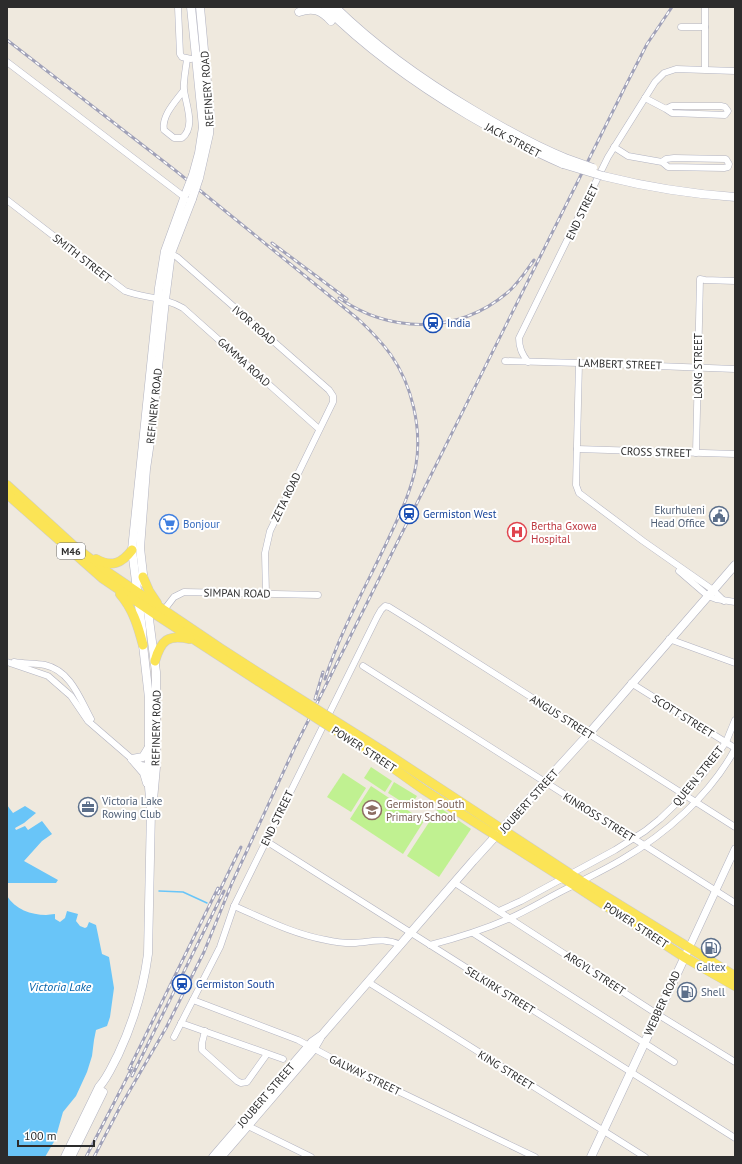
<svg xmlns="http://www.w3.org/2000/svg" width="742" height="1164" viewBox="0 0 742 1164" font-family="'PT Sans',sans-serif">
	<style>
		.pitch { fill: #c0f191 }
		.water { fill: #69c5f8 }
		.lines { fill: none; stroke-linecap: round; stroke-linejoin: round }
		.stream { stroke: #69c5f8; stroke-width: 1.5 }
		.minor-casing { stroke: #b2b3c1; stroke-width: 7 }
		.tertiary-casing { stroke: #b2b3c1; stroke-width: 8 }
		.secondary-casing { stroke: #b2b3c1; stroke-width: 9 }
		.primary-casing { stroke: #ccc; stroke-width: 10 }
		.minor { stroke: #fff; stroke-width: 6 }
		.tertiary { stroke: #fff; stroke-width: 7 }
		.secondary { stroke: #fff; stroke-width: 8 }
		.primary { stroke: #fbe456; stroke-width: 9 }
		.rail-casing { stroke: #a0a1b8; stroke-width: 3 }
		.rail { stroke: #fff; stroke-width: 1.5; stroke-dasharray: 4.5; stroke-linecap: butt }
		.secondary-bridge-casing { stroke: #b2b3c1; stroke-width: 9; stroke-linecap: butt }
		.primary-bridge-casing { stroke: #ccc; stroke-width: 10; stroke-linecap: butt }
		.secondary-bridge { stroke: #fff; stroke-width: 8 }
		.primary-bridge { stroke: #fbe456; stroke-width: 9 }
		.labels { text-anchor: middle; stroke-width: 4; stroke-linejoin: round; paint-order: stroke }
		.shield { fill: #fff; stroke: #6b6b6b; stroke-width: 1 }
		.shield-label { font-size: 10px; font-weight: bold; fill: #2c2c2c }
		.street-label { font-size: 11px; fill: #2c2c2c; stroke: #fff }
		.transit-label { font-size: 11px; fill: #164399; stroke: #fff; text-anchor: start }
		.service-label { font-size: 11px; fill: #4e5e75; stroke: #fff; text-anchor: start }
		.shop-label { font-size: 11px; fill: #366cbe; stroke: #fff; text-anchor: start }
		.health-label { font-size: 11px; fill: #be3a42; stroke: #fff; text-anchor: start }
		.education-label { font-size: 11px; fill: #785e54; stroke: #fff; text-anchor: start }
		.water-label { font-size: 12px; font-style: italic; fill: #0361a9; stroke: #fff }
	</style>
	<rect width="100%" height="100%" fill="#efe9de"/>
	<g class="pitch">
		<path d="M 371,767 L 392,781 L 385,792 L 364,778 Z"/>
		<path d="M 343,773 L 366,788 L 351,812 L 327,797 Z"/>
		<path d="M 394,782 L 417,796 L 410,807 L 388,793 Z"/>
		<path d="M 371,786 L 424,821 L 403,854 L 350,819 Z"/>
		<path d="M 439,807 L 471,829 L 439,877 L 407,856 Z"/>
	</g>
	<g class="water">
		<path d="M 7,805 L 13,813 L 25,806 L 36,813 L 24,823 L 15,828 L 16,830 L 25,826 L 28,830 L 42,821 L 52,834 L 42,841 L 24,861 L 58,880 L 56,883 L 7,883 Z"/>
		<path d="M 7,896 C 15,909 31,915 46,915 C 49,915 51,914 55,914 L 55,919 L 60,922 L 65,918 L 67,911 L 78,914 L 76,921 L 80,926 L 85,928 L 87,927 L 89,922 L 96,925 L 102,954 L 109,957 L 114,988 L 110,1017 L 107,1026 L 96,1030 L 94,1040 L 92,1056 L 87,1072 L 76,1096 L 63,1112 L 55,1140 L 45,1157 L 7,1157 Z"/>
	</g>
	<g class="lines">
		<path class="stream" d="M 159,891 L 183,892 L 207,903"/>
		<g class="minor-casing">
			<g id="minor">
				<path d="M 178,7 L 180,54 L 182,57 L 191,59"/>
				<path d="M 681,27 L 705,27"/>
				<path d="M 7,62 L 187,199"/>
				<path d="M 705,69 L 705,7"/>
				<path d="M 184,90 C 176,101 161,116 164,130 L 174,138 L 182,138 C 196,127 186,105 184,90 C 183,82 186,68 187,59"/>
				<path d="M 645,98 L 666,109 L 672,113 L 725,115 L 728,111 L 725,107 L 721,106 L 672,106 L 666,109"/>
				<path d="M 614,147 L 628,156 L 662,162 L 668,167 L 724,168 L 728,167 L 729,164 L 726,159 L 674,158 L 666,159 L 662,162"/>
				<path d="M 7,200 L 125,291 C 144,298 165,297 183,308 L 319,429"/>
				<path d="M 168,252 L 177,257 L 329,390 L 333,396 L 333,402 L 270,531 L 265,553 L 266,594"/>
				<path d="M 505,361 L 579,363 L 735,369"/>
				<path d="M 528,362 C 522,354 519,348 519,338 L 608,157 L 655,82 L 664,73 L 676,69 L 735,71"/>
				<path d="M 579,363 L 576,485 L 579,493 L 643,541 L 713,590 L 724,601"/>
				<path d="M 577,449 L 735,454"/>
				<path d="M 696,453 L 700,279 L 705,280 L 735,281"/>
				<path d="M 679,571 L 708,596 L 716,599 L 735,602"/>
				<path d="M 164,610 L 174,597 L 184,592 L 318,595"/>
				<path d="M 669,639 L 735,663"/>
				<path d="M 7,662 L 48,676 L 71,696 L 88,721 L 132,759 L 141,765 L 152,767"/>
				<path d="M 14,662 C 24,664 35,663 45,665 C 71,671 80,699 91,719"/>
				<path d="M 363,666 L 735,903"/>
				<path d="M 631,683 L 735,748"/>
				<path d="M 266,841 L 735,1138"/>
				<path d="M 455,883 L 657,1014 L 735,1062"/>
				<path d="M 234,906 C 264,919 293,934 326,940 C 334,942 344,943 353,943 C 372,942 383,937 401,945"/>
				<path d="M 499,911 L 521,901 L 615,850 L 645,831 L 660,819 L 685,795 L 704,773 L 726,742 L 735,720"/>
				<path d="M 473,933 L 674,1062"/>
				<path d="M 430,945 C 457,938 483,930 508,919 C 529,910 549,897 570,887 C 587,878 604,870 621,860 C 666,834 710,795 735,749"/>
				<path d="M 368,982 L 645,1157"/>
				<path d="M 193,1000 L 298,1040 L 350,1068 L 535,1157"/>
				<path d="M 181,1023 L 283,1059"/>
				<path d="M 205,1031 L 202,1043 L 202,1050 L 237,1081 L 241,1083 L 247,1082 L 267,1054"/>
				<path d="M 174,1037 L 220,947 L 234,906 L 377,617 L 381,610 L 385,606 L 389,607 L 418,625 L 735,827"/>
				<path d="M 244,1124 L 311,1157"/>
			</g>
		</g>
		<g class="tertiary-casing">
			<path id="tertiary" d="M 689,948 L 735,849"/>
		</g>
		<g class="secondary-casing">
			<g id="secondary">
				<path d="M 191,7 L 203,127 L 199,153 L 193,175"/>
				<path d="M 325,7 C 368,50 416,84 468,115 C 499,133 530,150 563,164"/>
				<path d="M 335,7 C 377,48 424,81 473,110 C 503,128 533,145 565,158"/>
				<path d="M 299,12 C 313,7 321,10 331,21"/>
				<path d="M 603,176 C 647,187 690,194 735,197"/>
				<path d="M 199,178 L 209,134 L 210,115 L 200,7"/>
				<path d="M 144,583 L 140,548 L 146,469 L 151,435 L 165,300 L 171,253 L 192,199"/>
				<path d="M 147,604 L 156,672 L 156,767 L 153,800"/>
				<path d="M 132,759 L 144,773 L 147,783"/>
				<path d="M 132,759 L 143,757 L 149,747"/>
				<path d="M 65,1157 L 99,1087 C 108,1077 112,1066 118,1055 C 134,1021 143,991 148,954 L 151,810 L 149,787 L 149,698 L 143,645 L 142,629 L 132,550 L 159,288 L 165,251 L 186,193"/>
				<path d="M 71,1157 L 103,1092"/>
				<path d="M 213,1157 L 312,1042 L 322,1035 L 473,861 L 585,738 L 735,565"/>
				<path d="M 221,1157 L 313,1050 L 320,1038"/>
				<path d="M 591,1157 L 689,948"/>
			</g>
		</g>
		<g class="primary-casing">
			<g id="primary">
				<path d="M 7,485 L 74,546 L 106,571 L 220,648 L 262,675"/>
				<path d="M 7,494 L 102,578 L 158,616 L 258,681"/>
				<path d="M 96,559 C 112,568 122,563 132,550"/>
				<path d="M 143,577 L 149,591 L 157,603"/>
				<path d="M 120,594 C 133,609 138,626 143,645"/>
				<path d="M 155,661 C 161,640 168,634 190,639"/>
				<path d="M 383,751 L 581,881 L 735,976"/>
				<path d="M 379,758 L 424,790 L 574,885 L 684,957 L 735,986"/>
			</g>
		</g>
		<use href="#minor" class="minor"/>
		<use href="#tertiary" class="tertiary"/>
		<use href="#secondary" class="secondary"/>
		<use href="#primary" class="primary"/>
		<g class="rail-casing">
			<g id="rail">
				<path d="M 7,40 L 176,171 L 358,319 C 370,330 381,341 391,355 C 412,385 422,428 416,465 C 411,493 398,518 386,544 C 365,588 340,632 325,679"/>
				<path d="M 272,243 L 347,299"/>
				<path d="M 339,298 C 391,334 458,334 507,293 C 518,284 526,271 534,260"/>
				<path d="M 315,699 L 323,672"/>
				<path d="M 218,894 L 241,847"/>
				<path d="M 129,1069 L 218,888"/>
				<path d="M 132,1076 L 224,891"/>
				<path d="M 86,1157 L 132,1068"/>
				<path d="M 94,1157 L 119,1109 L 166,1028 L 204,952 L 232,883 L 294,749 L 625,87 L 647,44 L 672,7"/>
			</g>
		</g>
		<use href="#rail" class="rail"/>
		<g class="secondary-bridge-casing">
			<g id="secondary-bridge">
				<path d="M 565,158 L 593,168"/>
				<path d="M 563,164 L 603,176"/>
				<path d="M 186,193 L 193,175"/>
				<path d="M 192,199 L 199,178"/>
			</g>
		</g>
		<g class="primary-bridge-casing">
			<g id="primary-bridge">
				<path d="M 262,675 L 383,751"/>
				<path d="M 258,681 L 379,758"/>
			</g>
		</g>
		<use href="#secondary-bridge" class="secondary-bridge"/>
		<use href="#primary-bridge" class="primary-bridge"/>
	</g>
	<defs>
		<g id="station-ring" transform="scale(1)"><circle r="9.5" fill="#fff" stroke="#1a4fb4" stroke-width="1.5"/><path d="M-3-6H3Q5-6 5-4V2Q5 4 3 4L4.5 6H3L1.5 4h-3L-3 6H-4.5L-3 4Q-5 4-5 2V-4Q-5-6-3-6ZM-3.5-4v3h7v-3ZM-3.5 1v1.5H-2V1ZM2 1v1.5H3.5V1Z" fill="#1a4fb4"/></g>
		<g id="civic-ring" transform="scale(1)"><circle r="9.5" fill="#fff" stroke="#5c6f8a" stroke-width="1.5"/><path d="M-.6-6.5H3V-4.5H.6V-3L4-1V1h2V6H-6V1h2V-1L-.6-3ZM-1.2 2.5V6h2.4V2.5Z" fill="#5c6f8a"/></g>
		<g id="supermarket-ring" transform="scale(1)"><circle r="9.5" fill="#fff" stroke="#3f7fe0" stroke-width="1.5"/><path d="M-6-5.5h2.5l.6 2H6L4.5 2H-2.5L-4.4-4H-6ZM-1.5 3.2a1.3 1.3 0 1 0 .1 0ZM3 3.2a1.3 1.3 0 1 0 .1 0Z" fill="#3f7fe0"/></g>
		<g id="hospital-ring" transform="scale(1)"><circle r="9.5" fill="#fff" stroke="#e0444e" stroke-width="1.5"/><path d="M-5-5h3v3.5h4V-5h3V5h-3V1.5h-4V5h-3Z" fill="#e0444e"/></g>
		<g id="office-ring" transform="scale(1)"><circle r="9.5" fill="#fff" stroke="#5c6f8a" stroke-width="1.5"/><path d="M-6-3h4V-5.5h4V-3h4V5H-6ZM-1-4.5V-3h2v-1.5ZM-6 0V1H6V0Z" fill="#5c6f8a"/></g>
		<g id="school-ring" transform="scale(1)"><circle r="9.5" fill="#fff" stroke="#8d6e63" stroke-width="1.5"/><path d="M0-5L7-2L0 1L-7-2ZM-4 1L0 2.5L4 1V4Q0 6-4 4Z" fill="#8d6e63"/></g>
		<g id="fuel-ring" transform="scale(1)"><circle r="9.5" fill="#fff" stroke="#5c6f8a" stroke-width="1.5"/><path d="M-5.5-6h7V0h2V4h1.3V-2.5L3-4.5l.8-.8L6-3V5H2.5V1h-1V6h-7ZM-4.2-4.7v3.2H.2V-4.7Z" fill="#5c6f8a"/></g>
	</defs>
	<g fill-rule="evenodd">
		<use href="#station-ring" x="433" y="323"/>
		<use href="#station-ring" x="409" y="514"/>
		<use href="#civic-ring" x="719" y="516"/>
		<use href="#supermarket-ring" x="169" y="524"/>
		<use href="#hospital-ring" x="517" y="532"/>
		<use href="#office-ring" x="88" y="807"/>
		<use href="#school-ring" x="372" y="810"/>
		<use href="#fuel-ring" x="711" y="948"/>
		<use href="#station-ring" x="182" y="984"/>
		<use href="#fuel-ring" x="687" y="992"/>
	</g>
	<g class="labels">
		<rect class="shield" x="57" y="543" width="28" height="16" rx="3"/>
		<g class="shield-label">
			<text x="71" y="555">M46</text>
		</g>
		<g class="street-label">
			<text transform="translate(207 89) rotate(-94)" y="4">REFINERY ROAD</text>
			<text transform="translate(513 140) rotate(28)" y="4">JACK STREET</text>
			<text transform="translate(582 212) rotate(-64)" y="4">END STREET</text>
			<text transform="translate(82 258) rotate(38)" y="4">SMITH STREET</text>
			<text transform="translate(254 325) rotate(41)" y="4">IVOR ROAD</text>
			<text transform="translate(244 362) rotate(42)" y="4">GAMMA ROAD</text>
			<text transform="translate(620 364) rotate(2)" y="4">LAMBERT STREET</text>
			<text transform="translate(698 366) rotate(-90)" y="4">LONG STREET</text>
			<text transform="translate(154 406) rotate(-84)" y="4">REFINERY ROAD</text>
			<text transform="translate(656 452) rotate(2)" y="4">CROSS STREET</text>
			<text transform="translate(286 497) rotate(-64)" y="4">ZETA ROAD</text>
			<text transform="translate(237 593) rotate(1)" y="4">SIMPAN ROAD</text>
			<text transform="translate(683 716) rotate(32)" y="4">SCOTT STREET</text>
			<text transform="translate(562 717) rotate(32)" y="4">ANGUS STREET</text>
			<text transform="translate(156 728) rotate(-89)" y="4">REFINERY ROAD</text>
			<text transform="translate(364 749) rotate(33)" y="4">POWER STREET</text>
			<text transform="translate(698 776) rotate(-51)" y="4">QUEEN STREET</text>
			<text transform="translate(529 801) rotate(-48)" y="4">JOUBERT STREET</text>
			<text transform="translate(599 817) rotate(32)" y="4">KINROSS STREET</text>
			<text transform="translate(277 818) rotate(-64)" y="4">END STREET</text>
			<text transform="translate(636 925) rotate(33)" y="4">POWER STREET</text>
			<text transform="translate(595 973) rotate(33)" y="4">ARGYL STREET</text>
			<text transform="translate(500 990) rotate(32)" y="4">SELKIRK STREET</text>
			<text transform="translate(662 1003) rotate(-65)" y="4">WEBBER ROAD</text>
			<text transform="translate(506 1070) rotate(32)" y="4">KING STREET</text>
			<text transform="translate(365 1075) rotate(26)" y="4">GALWAY STREET</text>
			<text transform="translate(266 1095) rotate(-49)" y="4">JOUBERT STREET</text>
		</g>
		<g class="transit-label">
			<text x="447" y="327">India</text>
			<text x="423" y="518">Germiston West</text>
			<text x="196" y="988">Germiston South</text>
		</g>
		<g class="service-label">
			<text x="705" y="514" text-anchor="end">Ekurhuleni<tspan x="705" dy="13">Head Office</tspan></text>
			<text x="102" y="805">Victoria Lake<tspan x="102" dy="13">Rowing Club</tspan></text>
			<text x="711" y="971" text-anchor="middle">Caltex</text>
			<text x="701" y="996">Shell</text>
		</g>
		<g class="shop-label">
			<text x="183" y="528">Bonjour</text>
		</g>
		<g class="health-label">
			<text x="531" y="530">Bertha Gxowa<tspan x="531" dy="13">Hospital</tspan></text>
		</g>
		<g class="education-label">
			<text x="386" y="808">Germiston South<tspan x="386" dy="13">Primary School</tspan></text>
		</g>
		<g class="water-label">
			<text x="60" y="991">Victoria Lake</text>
		</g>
	</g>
	<rect width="742" height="1164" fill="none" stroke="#2c2c2c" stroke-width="16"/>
	<path d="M18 1140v6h76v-6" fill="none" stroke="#2c2c2c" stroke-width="2"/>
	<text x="24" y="1140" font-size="12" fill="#2c2c2c" stroke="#ffffff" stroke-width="3" paint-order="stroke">100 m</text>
</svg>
